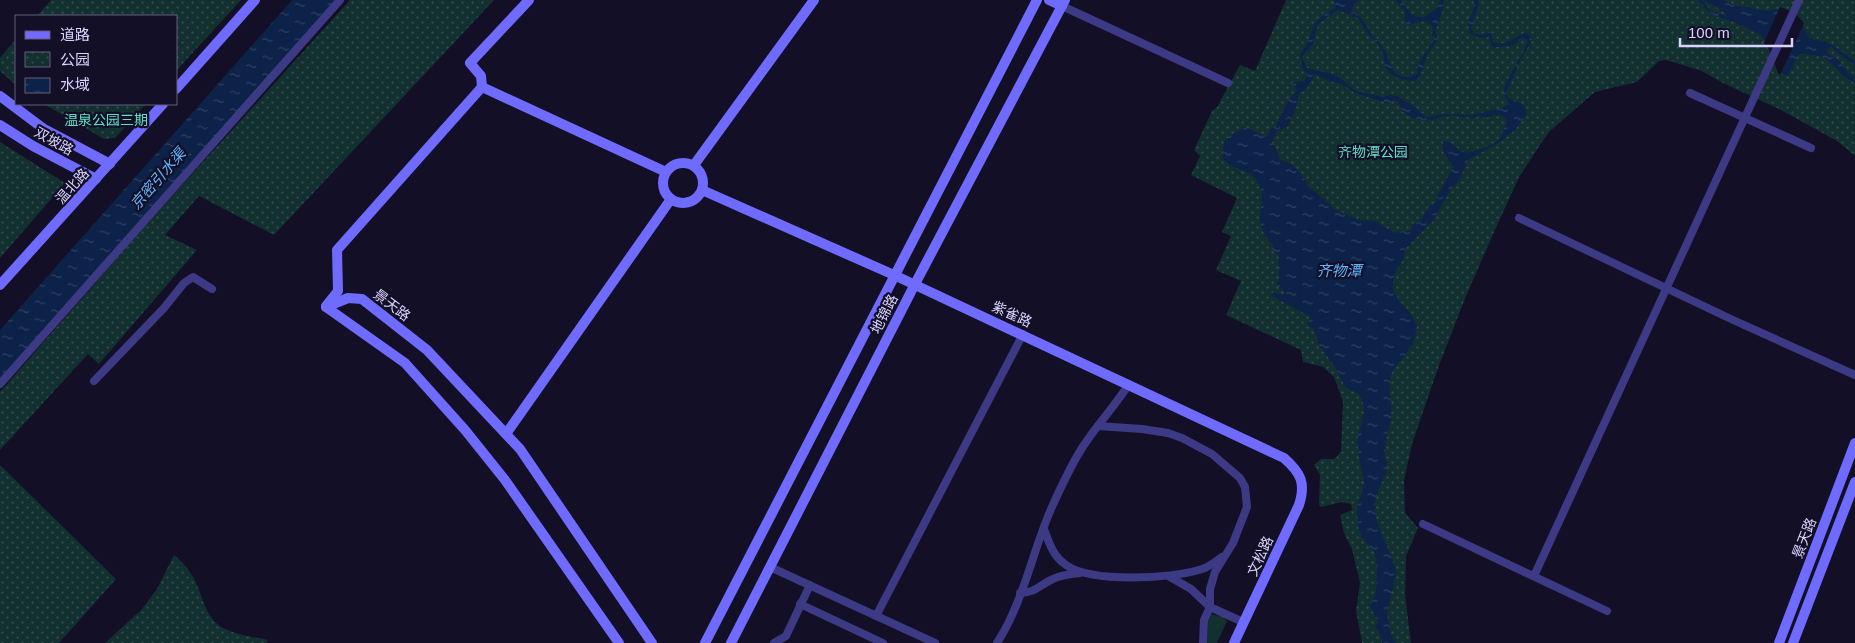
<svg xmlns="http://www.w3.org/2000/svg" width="1855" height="643" viewBox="0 0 1855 643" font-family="Arial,'Noto Sans SC',sans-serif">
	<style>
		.green { fill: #12302f }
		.park { fill: url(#park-dots) }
		.water { fill: url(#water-ripples); fill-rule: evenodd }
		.pier { fill: #130f26 }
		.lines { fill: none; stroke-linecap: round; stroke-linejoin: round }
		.street { stroke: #3d3a85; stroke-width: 8 }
		.secondary { stroke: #6f6bff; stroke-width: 10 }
		.labels { text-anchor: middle; stroke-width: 4.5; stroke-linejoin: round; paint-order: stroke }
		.park-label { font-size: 14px; fill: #5fe0c0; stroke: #130f26 }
		.street-label { font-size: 14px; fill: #d9d4ff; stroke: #130f26 }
		.water-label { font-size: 15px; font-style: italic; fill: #62b6ff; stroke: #130f26 }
	</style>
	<defs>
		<pattern id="park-dots" width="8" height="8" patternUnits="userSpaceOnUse" patternTransform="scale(1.25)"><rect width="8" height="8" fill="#12302f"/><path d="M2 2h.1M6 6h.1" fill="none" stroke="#344d4e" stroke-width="1.8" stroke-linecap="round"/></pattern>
		<pattern id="water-ripples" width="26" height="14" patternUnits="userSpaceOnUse" patternTransform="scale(1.25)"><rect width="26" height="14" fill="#0c2248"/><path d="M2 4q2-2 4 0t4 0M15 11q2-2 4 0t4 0" fill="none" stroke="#2f4163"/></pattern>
	</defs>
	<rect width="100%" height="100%" fill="#130f26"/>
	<path class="green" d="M 1211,614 L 1223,617 L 1227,621 L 1217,643 L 1207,643 L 1208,621 Z"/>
	<g class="park">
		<path d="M 51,0 L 241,0 L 176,71 L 176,16 L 37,16 Z"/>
		<path d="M 350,0 L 494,0 L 274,235 L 199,196 L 165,235 L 197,250 L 99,364 L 88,354 L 0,450 L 0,392 L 144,227 Z"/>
		<path d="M 1286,0 L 1855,0 L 1855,156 L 1837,141 L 1781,110 L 1723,83 L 1702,71 L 1673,62 L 1665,60 L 1659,61 L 1637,82 L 1595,92 L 1550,131 L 1542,142 L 1519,177 L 1494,232 L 1466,296 L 1438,368 L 1412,444 L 1404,480 L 1405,513 L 1418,528 L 1406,556 L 1405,594 L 1411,643 L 1362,643 L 1356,611 L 1360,583 L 1352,549 L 1344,533 L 1340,515 L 1352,510 L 1351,504 L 1342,502 L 1321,507 L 1319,505 L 1320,475 L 1314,465 L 1321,459 L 1334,459 L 1341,452 L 1343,403 L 1340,393 L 1334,377 L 1323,367 L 1303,362 L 1301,350 L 1226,315 L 1241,281 L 1216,270 L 1231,236 L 1222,232 L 1237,198 L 1191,175 L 1200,156 L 1194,150 L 1212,111 L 1217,107 L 1240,65 L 1255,71 Z"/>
		<path d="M 16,39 L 16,85 L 0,71 L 0,58 Z"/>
		<path d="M 44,104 L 146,104 L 115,138 L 104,139 Z"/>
		<path d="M 0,142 L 65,183 L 0,258 Z"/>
		<path d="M 0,465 L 116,579 L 59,643 L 0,643 Z"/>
		<path d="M 174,555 C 181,561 187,567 192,575 C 203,593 203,616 223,628 C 237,635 253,637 268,640 L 266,643 L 105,643 L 142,609 L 157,589 Z"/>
	</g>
	<g class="water">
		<path d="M 292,0 L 337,0 L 0,380 L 0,330 Z"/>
		<path d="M 1334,0 L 1359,0 L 1354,4 L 1352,11 C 1367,21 1364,24 1374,37 C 1376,41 1381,44 1384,48 C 1388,55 1390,67 1395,73 C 1402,79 1411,77 1417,74 C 1416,61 1431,48 1435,37 L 1432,35 L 1433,27 C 1424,16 1418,24 1407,25 L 1405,21 L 1404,9 L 1397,1 L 1394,0 L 1401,0 L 1412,15 L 1423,18 L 1437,8 L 1440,0 L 1444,0 C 1443,5 1443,11 1441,16 C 1438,28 1433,26 1438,39 L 1428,53 L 1419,77 L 1415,81 C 1400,81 1382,74 1384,56 L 1379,46 L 1368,34 L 1358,18 L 1338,10 L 1318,24 L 1313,44 L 1302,57 L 1307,68 L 1336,75 L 1356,91 L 1383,97 L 1391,95 L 1397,96 L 1415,107 L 1426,117 L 1443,114 L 1471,115 L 1500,109 L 1509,104 C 1508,99 1503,95 1504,89 C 1507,76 1529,48 1527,39 L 1520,38 L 1514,45 L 1509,46 L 1495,47 L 1491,46 L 1490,37 L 1479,38 L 1470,34 C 1465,18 1475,15 1474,0 L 1478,0 L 1479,4 L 1471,28 L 1474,33 L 1480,35 L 1491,32 L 1493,42 C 1508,48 1513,36 1525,33 L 1529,35 L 1532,40 L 1521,59 L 1506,93 L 1510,100 L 1514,99 L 1523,105 L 1527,113 L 1526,115 L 1515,130 L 1500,142 L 1468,160 L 1459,180 L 1450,191 L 1432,222 L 1405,249 C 1405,264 1392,270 1393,286 C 1395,302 1414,312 1417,327 L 1413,345 C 1407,348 1408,352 1404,357 C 1380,380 1393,391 1391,418 C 1389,429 1385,440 1385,452 C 1384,457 1388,462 1387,467 C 1385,478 1380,484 1377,495 C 1375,498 1376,501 1374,505 L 1376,507 L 1374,511 L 1376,514 L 1376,519 L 1389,551 L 1396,572 L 1387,614 L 1391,635 L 1396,643 L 1382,643 L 1379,631 L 1375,627 L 1378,622 C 1374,617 1374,612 1370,607 L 1376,592 L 1377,571 L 1375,553 L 1362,537 L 1358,527 L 1357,506 L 1364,485 L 1364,477 L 1362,474 L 1357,441 L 1364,413 L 1364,406 L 1359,394 L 1346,388 L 1333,364 L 1320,347 L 1314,329 L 1307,324 L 1310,319 L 1309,316 L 1270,295 L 1274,292 L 1282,295 L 1285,293 L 1276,284 L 1279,281 L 1279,255 L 1271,249 L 1274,246 C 1269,240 1264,235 1261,227 C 1257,212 1267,196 1257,181 C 1248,168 1230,170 1222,157 L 1224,142 L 1230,136 L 1246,127 L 1266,137 L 1271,129 L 1275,127 L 1289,99 L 1296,92 L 1295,85 L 1291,85 L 1290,83 L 1304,81 L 1308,73 L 1303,71 L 1300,54 L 1307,44 L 1314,25 L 1322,16 L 1335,8 ZM 1315,74 L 1329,81 L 1341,84 L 1356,93 L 1374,99 L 1389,103 L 1395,100 L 1398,101 L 1403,112 L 1413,118 L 1419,120 L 1434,120 L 1441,117 L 1456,116 L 1474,118 L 1479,116 L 1485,118 L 1500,114 L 1505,118 L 1507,122 C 1504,127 1502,136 1499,140 C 1494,145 1469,155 1463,152 C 1455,148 1453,141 1443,141 L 1443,151 L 1453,167 L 1437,197 L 1436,203 L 1429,207 L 1422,219 L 1412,225 L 1412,230 L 1395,233 L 1375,221 L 1359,220 L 1332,208 L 1325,200 L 1308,186 L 1303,176 L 1291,164 L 1280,160 C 1279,156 1275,146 1272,143 L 1277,131 L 1287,127 L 1295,111 L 1299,94 L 1307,88 Z"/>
		<path d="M 1698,0 L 1702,0 L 1710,10 L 1726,16 L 1726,14 L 1718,8 L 1703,0 L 1724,0 L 1735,6 L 1748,7 L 1766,11 L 1776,9 L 1784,11 L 1800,21 L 1810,39 L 1826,42 L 1834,46 L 1855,61 L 1855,65 L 1844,58 L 1831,47 L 1827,50 L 1827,53 L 1838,60 L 1851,76 L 1855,78 L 1855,83 C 1836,75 1835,58 1814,55 C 1808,55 1804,52 1798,55 L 1788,76 L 1780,72 L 1761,35 L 1734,22 L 1715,16 L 1707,10 Z"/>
	</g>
	<path class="pier" d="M 1780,7 L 1795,13 L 1804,23 L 1780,75 L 1778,73 L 1769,49 L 1764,43 Z"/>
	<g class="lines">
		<g class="street">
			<path d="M 1062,6 L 1228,83"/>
			<path d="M 1690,93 L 1811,148"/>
			<path d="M 1519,218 L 1733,320 L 1855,375"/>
			<path d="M 94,381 L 164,308 L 184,283 L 193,277 L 212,289"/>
			<path d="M 0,384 L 340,0"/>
			<path d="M 1098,426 L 1142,429 L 1168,433 L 1182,438 L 1212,454 L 1240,478 L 1245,487 L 1247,507 L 1233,543 L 1215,572 L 1210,589 L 1210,607 L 1204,620 L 1203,643"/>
			<path d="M 1423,524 L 1607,611"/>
			<path d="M 1044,529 C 1049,543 1053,556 1066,565 C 1091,583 1173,579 1202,569 C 1209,567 1216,561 1222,557"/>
			<path d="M 770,567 L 935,643"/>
			<path d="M 1534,576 L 1799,0"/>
			<path d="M 1170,577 L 1191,589 L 1210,607 L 1243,622"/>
			<path d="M 1020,593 C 1035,593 1039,585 1053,579 C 1061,575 1070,574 1080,573"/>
			<path d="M 800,604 L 883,643"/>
			<path d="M 876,616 L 1023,334"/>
			<path d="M 774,643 L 786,636 L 810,585"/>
			<path d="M 997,643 C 1023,603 1032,553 1051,509 C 1060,489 1070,467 1082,448 C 1096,426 1115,406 1129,384"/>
		</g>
		<g class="secondary">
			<path d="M 1049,0 L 1062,6"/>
			<path d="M 482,87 L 666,172"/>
			<path d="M 176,89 L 255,0"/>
			<path d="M 0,96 L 44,129 L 110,164"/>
			<path d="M 0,125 L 33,146 L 96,179"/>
			<circle cx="683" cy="183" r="20"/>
			<path d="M 694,165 L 814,0"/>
			<path d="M 702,190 L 894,275 L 1284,458 C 1301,473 1306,483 1299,505 L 1234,643"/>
			<path d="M 0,285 L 163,104"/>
			<path d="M 326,306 L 338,291 L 337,250 L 482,87 L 481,76 L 470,63 L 529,0"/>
			<path d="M 326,307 L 348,298 L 362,299 L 427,350 L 520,449 L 652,643"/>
			<path d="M 326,307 L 405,363 L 465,430 L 505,480 L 619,643"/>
			<path d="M 506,434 L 671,199"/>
			<path d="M 705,643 L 1037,0"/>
			<path d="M 731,643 L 915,284 L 1065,0"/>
			<path d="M 1779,643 L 1855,443"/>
			<path d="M 1793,643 L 1855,482"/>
		</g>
	</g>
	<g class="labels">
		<g class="park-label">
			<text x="106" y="125">温泉公园三期</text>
			<text x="1373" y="157">齐物潭公园</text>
		</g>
		<g class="street-label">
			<text transform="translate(54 141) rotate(29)" y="5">双坡路</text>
			<text transform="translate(72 186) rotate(-48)" y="5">温北路</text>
			<text transform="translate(392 305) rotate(37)" y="5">景天路</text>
			<text transform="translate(884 314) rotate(-63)" y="5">地锦路</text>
			<text transform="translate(1012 314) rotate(25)" y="5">紫雀路</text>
			<text transform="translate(1804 538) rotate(-69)" y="5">景天路</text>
			<text transform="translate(1260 556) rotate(-65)" y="5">文松路</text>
		</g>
		<g class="water-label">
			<text transform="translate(158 179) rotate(-49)" y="5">京密引水渠</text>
			<text x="1339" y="276">齐物潭</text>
		</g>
	</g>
	<rect x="15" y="15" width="162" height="90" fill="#130f26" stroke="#625e7d"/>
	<rect x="25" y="31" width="25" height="8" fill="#6f6bff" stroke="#625e7d"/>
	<text x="60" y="40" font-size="15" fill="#d9d4ff">道路</text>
	<rect x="25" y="52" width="25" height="15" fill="url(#park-dots)" stroke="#625e7d"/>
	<text x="60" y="65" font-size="15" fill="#d9d4ff">公园</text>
	<rect x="25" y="78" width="25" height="15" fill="url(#water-ripples)" stroke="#625e7d"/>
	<text x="60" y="90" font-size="15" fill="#d9d4ff">水域</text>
	<path d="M1680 38v8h112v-8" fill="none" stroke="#d9d4ff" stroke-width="2.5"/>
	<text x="1688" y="38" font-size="15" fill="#d9d4ff" stroke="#130f26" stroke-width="4" paint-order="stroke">100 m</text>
</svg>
